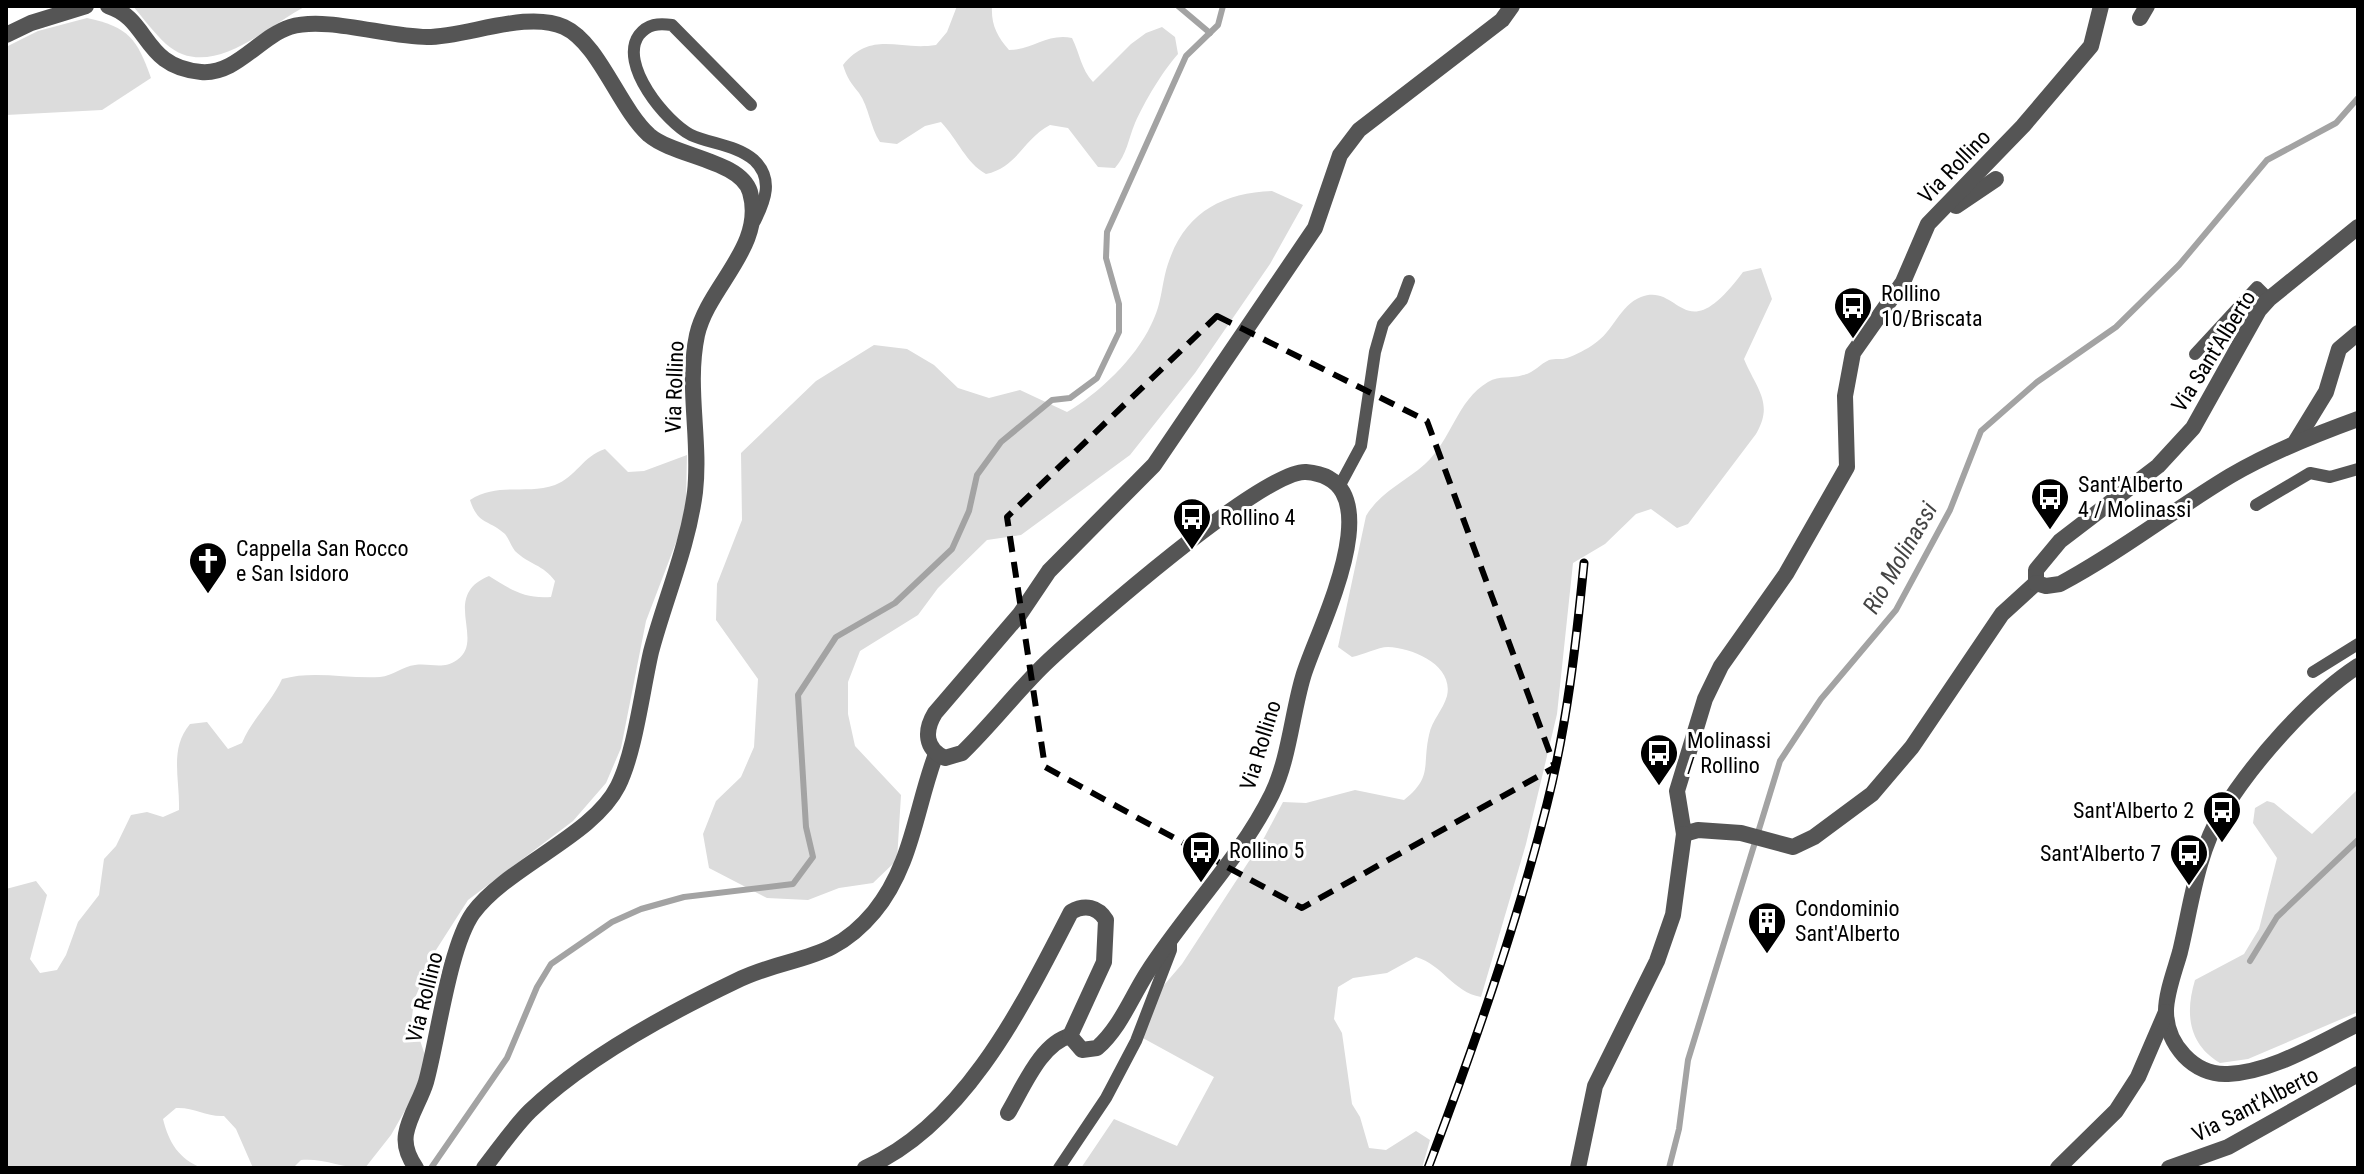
<svg xmlns="http://www.w3.org/2000/svg" width="2364" height="1174" viewBox="0 0 2364 1174" font-family="'Roboto Condensed',sans-serif">
	<style>
		.green { fill: #dcdcdc }
		.lines { fill: none; stroke-linecap: round; stroke-linejoin: round }
		.stream { stroke: #a3a3a3; stroke-width: 6 }
		.lane { stroke: #555; stroke-width: 12 }
		.street { stroke: #555; stroke-width: 16 }
		.rail-casing { stroke: #000; stroke-width: 9 }
		.rail { stroke: #fff; stroke-width: 6; stroke-dasharray: 18; stroke-linecap: butt }
		.marked { fill: none; stroke: #000; stroke-width: 6; stroke-dasharray: 16 10; stroke-linejoin: round }
		.labels { text-anchor: middle; stroke-width: 6; stroke-linejoin: round; paint-order: stroke }
		.street-label { font-size: 22px; fill: #000; stroke: #fff }
		.poi-label { font-size: 22px; fill: #000; stroke: #fff; text-anchor: start }
		.water-label { font-size: 24px; font-style: italic; fill: #444; stroke: #fff }
	</style>
	<rect width="100%" height="100%" fill="#fff"/>
	<g class="green">
		<path d="M 133,6 L 306,6 C 267,26 210,83 166,44 C 154,33 143,18 133,6 Z"/>
		<path d="M 957,6 L 992,6 C 991,25 997,36 1009,50 C 1033,50 1047,33 1072,38 C 1080,54 1081,69 1093,82 L 1131,44 L 1146,33 L 1162,27 L 1175,37 L 1178,54 C 1162,72 1145,101 1135,123 C 1128,140 1127,154 1115,168 L 1098,167 L 1068,128 L 1050,125 C 1023,139 1018,167 986,174 C 966,163 958,140 941,122 L 925,126 L 897,144 L 880,142 C 870,127 869,107 859,93 C 851,83 847,78 843,65 C 872,30 898,51 936,45 L 947,32 Z"/>
		<path d="M 87,18 C 129,27 137,39 151,78 L 102,110 L 6,115 L 6,47 L 38,31 Z"/>
		<path d="M 1272,191 L 1303,205 L 1270,264 L 1195,373 L 1130,455 L 1021,535 L 987,540 L 938,588 L 918,615 L 860,651 L 848,682 L 848,714 L 855,746 L 901,795 L 897,860 L 873,883 L 839,888 L 808,900 L 767,898 L 709,868 L 703,834 L 716,801 L 741,777 L 754,747 L 758,679 L 716,620 L 717,584 L 742,520 L 741,453 L 816,381 L 874,345 L 907,349 L 934,365 L 958,388 L 989,398 L 1020,390 L 1067,412 C 1098,394 1135,359 1151,325 C 1163,302 1161,283 1169,261 C 1186,212 1223,193 1272,191 Z"/>
		<path d="M 1761,268 L 1772,299 L 1744,359 C 1757,390 1774,403 1756,434 L 1688,524 L 1677,528 L 1651,509 L 1636,514 L 1605,544 L 1573,563 L 1557,714 L 1526,844 L 1481,997 C 1453,992 1443,965 1416,957 L 1387,973 L 1353,978 L 1338,987 L 1334,1019 L 1342,1033 L 1352,1104 L 1360,1117 L 1369,1148 L 1386,1150 L 1416,1131 L 1430,1140 L 1422,1168 L 1081,1168 L 1114,1119 L 1177,1146 L 1214,1077 L 1141,1037 L 1147,1005 L 1182,964 L 1264,838 L 1283,802 L 1306,803 L 1355,790 L 1404,800 C 1433,777 1422,766 1429,735 C 1432,720 1443,710 1447,696 C 1454,665 1413,648 1388,647 C 1378,647 1363,655 1352,657 L 1338,647 L 1366,516 C 1380,492 1405,482 1425,464 C 1451,441 1457,400 1488,382 C 1500,375 1511,379 1523,375 C 1534,373 1540,364 1549,360 C 1555,358 1562,360 1567,358 C 1576,355 1587,349 1594,344 C 1613,332 1620,305 1641,297 C 1681,282 1683,353 1743,272 Z"/>
		<path d="M 605,449 L 628,472 L 644,471 L 687,455 L 686,502 L 680,532 L 646,621 L 621,748 L 606,783 L 573,821 L 468,900 L 436,950 L 414,1000 L 412,1017 L 426,1058 L 415,1093 L 391,1135 L 365,1168 C 342,1168 323,1158 301,1160 L 293,1168 L 253,1168 L 236,1129 L 224,1116 C 206,1117 194,1107 176,1108 L 163,1119 C 169,1143 179,1159 202,1168 L 6,1168 L 6,889 L 36,881 L 47,895 L 30,959 L 40,973 L 57,970 L 66,955 L 78,922 L 99,895 L 104,859 L 116,846 L 131,815 L 147,812 L 163,817 L 179,810 C 180,779 169,749 190,724 L 207,722 L 228,749 L 242,743 C 252,719 271,703 282,679 C 313,670 348,679 380,677 C 393,676 403,666 415,665 C 431,663 443,670 457,660 C 486,640 440,596 489,576 C 511,590 525,599 551,597 L 555,581 C 544,565 528,564 515,551 C 511,546 509,539 505,534 C 488,519 478,525 470,500 C 498,482 526,495 555,485 C 576,477 583,456 605,449 Z"/>
		<path d="M 2358,789 L 2358,1012 L 2248,1059 L 2220,1063 C 2188,1044 2185,1013 2195,980 L 2244,954 L 2259,929 L 2277,858 L 2253,823 L 2255,808 L 2267,801 L 2274,803 L 2312,834 Z"/>
	</g>
	<g class="lines">
		<g class="stream">
			<path d="M 1178,6 L 1210,33"/>
			<path d="M 2250,961 L 2277,917 L 2358,840"/>
			<path d="M 431,1168 L 507,1058 L 537,987 L 551,964 L 612,922 L 641,909 L 684,897 L 793,884 L 813,857 L 806,827 L 798,695 L 836,637 L 895,603 L 952,549 L 969,511 L 977,475 L 1001,442 L 1052,400 L 1070,398 L 1097,378 L 1119,332 L 1119,304 L 1106,258 L 1107,232 L 1186,56 L 1218,25 L 1223,6"/>
			<path d="M 1669,1168 L 1679,1129 L 1688,1060 L 1780,761 L 1821,699 L 1896,610 L 1950,510 L 1981,431 L 2037,382 L 2116,327 L 2179,265 L 2267,160 L 2336,123 L 2358,98"/>
		</g>
		<g class="lane">
			<path d="M 751,105 L 672,25 C 658,23 648,24 639,35 C 618,64 666,122 691,135 C 711,144 737,145 754,160 C 774,179 765,201 755,221"/>
			<path d="M 2195,354 L 2257,287 L 2269,299"/>
			<path d="M 1339,487 L 1361,446 L 1375,352 L 1383,324 L 1402,300 L 1409,281"/>
			<path d="M 2256,505 L 2310,473 L 2330,477 L 2358,469"/>
			<path d="M 2313,672 L 2358,644"/>
			<path d="M 1059,1168 L 1106,1098 L 1136,1041 L 1171,950 L 1171,940"/>
		</g>
		<g class="street">
			<path d="M 108,6 C 150,19 142,67 201,72 C 236,75 259,37 290,27 C 326,16 387,37 427,37 C 467,37 527,10 564,27 C 599,43 619,108 649,135 C 675,157 740,160 750,192 C 766,246 708,286 697,335 C 686,387 701,440 695,492 C 688,547 665,599 651,652 C 642,691 635,752 618,786 C 593,836 508,866 473,913 C 449,947 438,1039 426,1082 C 421,1099 409,1116 406,1134 C 404,1146 409,1158 416,1168"/>
			<path d="M 2140,18 L 2147,6"/>
			<path d="M 6,35 L 31,23 L 86,6"/>
			<path d="M 1956,206 L 1996,179"/>
			<path d="M 2296,441 L 2326,392 L 2339,349 L 2358,333"/>
			<path d="M 2036,583 L 2002,614 L 1912,747 L 1872,794 L 1814,837 L 1793,847 L 1741,833 L 1698,830 L 1684,834 L 1677,791 L 1705,699 L 1721,666 L 1786,574 L 1847,467 L 1845,396 L 1853,353 L 1903,282 L 1928,224 L 2023,126 L 2091,46 L 2101,6"/>
			<path d="M 2036,583 L 2036,570 L 2060,541 L 2158,466 L 2193,428 L 2259,310 L 2269,299 L 2358,227"/>
			<path d="M 2036,583 L 2046,586 L 2060,584 C 2120,552 2172,511 2230,476 C 2271,452 2314,435 2358,419"/>
			<path d="M 2358,666 C 2309,698 2253,762 2222,812 C 2197,853 2191,906 2180,952 C 2175,970 2166,993 2166,1011 C 2166,1044 2194,1076 2228,1074 C 2273,1072 2318,1043 2358,1024"/>
			<path d="M 1008,1113 C 1023,1088 1041,1043 1070,1036"/>
			<path d="M 484,1168 C 499,1149 513,1128 530,1111 C 584,1059 669,1013 736,981 C 791,954 830,965 874,912 C 912,866 916,807 936,754"/>
			<path d="M 865,1168 C 965,1125 1024,1003 1071,912 C 1085,904 1098,907 1106,920 L 1104,962 L 1070,1036 L 1082,1050 L 1097,1048 C 1120,1028 1131,998 1147,973 C 1186,912 1240,859 1272,794 C 1289,759 1292,714 1303,677 C 1315,634 1399,479 1306,472 C 1264,469 1082,629 1045,664 C 1016,692 991,725 962,753 L 945,758 C 925,749 924,731 935,713 L 1020,614 L 1049,571 L 1154,465 L 1315,228 L 1340,155 L 1359,130 L 1502,20 L 1512,6"/>
			<path d="M 1578,1168 L 1595,1086 L 1657,961 L 1673,915 L 1684,834"/>
			<path d="M 2058,1168 L 2116,1111 L 2138,1077 L 2166,1012"/>
			<path d="M 2169,1168 L 2228,1147 L 2358,1074"/>
		</g>
		<g class="rail-casing">
			<path id="rail" d="M 1428,1168 C 1473,1049 1516,927 1547,804 C 1567,725 1576,644 1584,563"/>
		</g>
		<use href="#rail" class="rail"/>
	</g>
	<path class="marked" d="M 1217,316 L 1427,421 L 1555,767 L 1302,908 L 1045,767 L 1007,517 Z"/>
	<defs>
		<g id="bus-pin" transform="scale(2)"><path d="M0 17L-7.5 6A9.5 9.5 0 1 1 7.5 6Z" fill="#000" stroke="#fff"/><path d="M-5-6H5V4H4V6H2V4H-2V6H-4V4H-5ZM-3.5-4V0h7V-4ZM-3.5 1.2v1.5H-2V1.2ZM2 1.2v1.5H3.5V1.2Z" fill="#fff"/></g>
		<g id="church-pin" transform="scale(2)"><path d="M0 17L-7.5 6A9.5 9.5 0 1 1 7.5 6Z" fill="#000" stroke="#fff"/><path d="M-1.2-6h2.4v3.5h3.3v2.4h-3.3V6h-2.4V-.1h-3.3v-2.4h3.3Z" fill="#fff"/></g>
		<g id="building-pin" transform="scale(2)"><path d="M0 17L-7.5 6A9.5 9.5 0 1 1 7.5 6Z" fill="#000" stroke="#fff"/><path d="M-4-6H4V6H1V3H-1V6H-4ZM-2.5-4.3h1.7v1.8h-1.7ZM.8-4.3h1.7v1.8H.8ZM-2.5-1h1.7V.8h-1.7ZM.8-1h1.7V.8H.8Z" fill="#fff"/></g>
	</defs>
	<g fill-rule="evenodd">
		<use href="#bus-pin" x="1853" y="306"/>
		<use href="#bus-pin" x="2050" y="497"/>
		<use href="#bus-pin" x="1192" y="517"/>
		<use href="#church-pin" x="208" y="561"/>
		<use href="#bus-pin" x="1659" y="753"/>
		<use href="#bus-pin" x="2222" y="810"/>
		<use href="#bus-pin" x="1201" y="850"/>
		<use href="#bus-pin" x="2189" y="853"/>
		<use href="#building-pin" x="1767" y="921"/>
	</g>
	<g class="labels">
		<g class="street-label">
			<text transform="translate(1954 166) rotate(-46)" y="8">Via Rollino</text>
			<text transform="translate(2213 351) rotate(-58)" y="8">Via Sant'Alberto</text>
			<text transform="translate(674 387) rotate(-88)" y="8">Via Rollino</text>
			<text transform="translate(1260 745) rotate(-73)" y="8">Via Rollino</text>
			<text transform="translate(424 997) rotate(-76)" y="8">Via Rollino</text>
			<text transform="translate(2255 1104) rotate(-27)" y="8">Via Sant'Alberto</text>
		</g>
		<g class="poi-label">
			<text x="1881" y="301">Rollino<tspan x="1881" dy="25">10/Briscata</tspan></text>
			<text x="2078" y="492">Sant'Alberto<tspan x="2078" dy="25">4 / Molinassi</tspan></text>
			<text x="1220" y="525">Rollino 4</text>
			<text x="236" y="556">Cappella San Rocco<tspan x="236" dy="25">e San Isidoro</tspan></text>
			<text x="1687" y="748">Molinassi<tspan x="1687" dy="25">/ Rollino</tspan></text>
			<text x="2194" y="818" text-anchor="end">Sant'Alberto 2</text>
			<text x="1229" y="858">Rollino 5</text>
			<text x="2161" y="861" text-anchor="end">Sant'Alberto 7</text>
			<text x="1795" y="916">Condominio<tspan x="1795" dy="25">Sant'Alberto</tspan></text>
		</g>
		<g class="water-label">
			<text transform="translate(1900 558) rotate(-60)" y="8">Rio Molinassi</text>
		</g>
	</g>
	<rect width="2364" height="1174" fill="none" stroke="#000000" stroke-width="16"/>
</svg>
